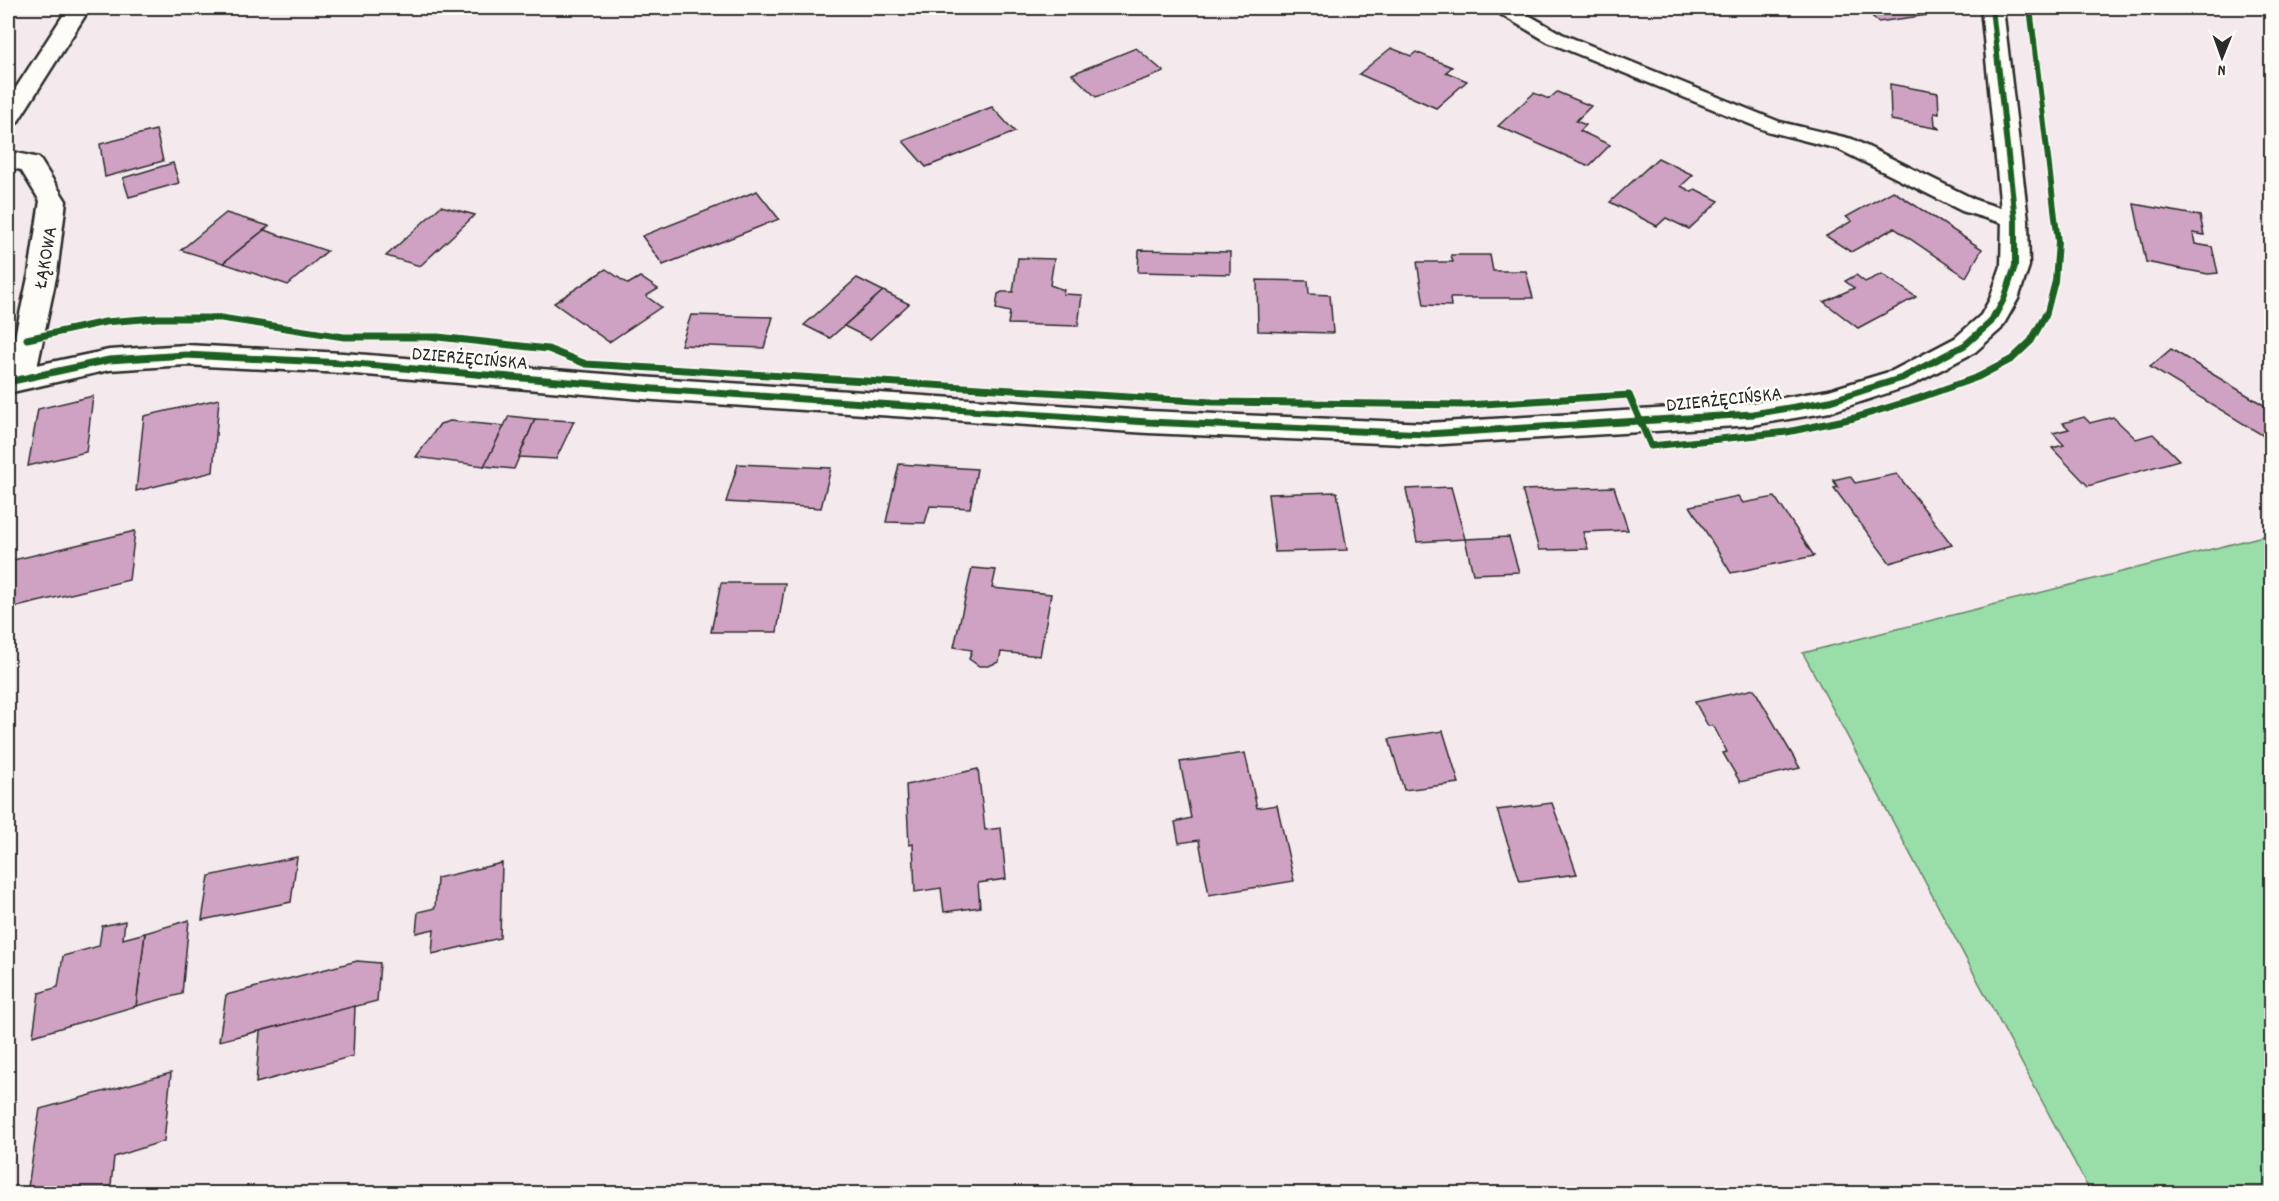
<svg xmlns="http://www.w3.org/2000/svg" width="2279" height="1201" viewBox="0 0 2279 1201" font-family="Dekko,sans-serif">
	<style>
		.green { fill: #99dda8; stroke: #62846a; stroke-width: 1.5 }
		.building { fill: #cfa2c4; stroke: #2b2b2b; stroke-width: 1.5 }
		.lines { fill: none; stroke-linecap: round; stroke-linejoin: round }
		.lane-casing { stroke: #2b2b2b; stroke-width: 5 }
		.street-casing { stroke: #2b2b2b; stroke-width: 5 }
		.secondary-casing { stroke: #2b2b2b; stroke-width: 5 }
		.lane { fill: #fdfcf7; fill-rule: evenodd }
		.street { fill: #fdfcf7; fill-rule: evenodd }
		.secondary { fill: #fdfcf7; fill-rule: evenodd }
		.cycleway-far1-casing { stroke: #fdfcf7; stroke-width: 9 }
		.cycleway-casing { stroke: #fdfcf7; stroke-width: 10 }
		.cycleway-far1 { stroke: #1b5e20; stroke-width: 6 }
		.cycleway { stroke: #1b5e20; stroke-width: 7 }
		.labels { text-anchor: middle; stroke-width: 5; stroke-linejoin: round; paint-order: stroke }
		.street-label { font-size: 20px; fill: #2b2b2b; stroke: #fdfcf7 }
	</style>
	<rect width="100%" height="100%" fill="#f4eaed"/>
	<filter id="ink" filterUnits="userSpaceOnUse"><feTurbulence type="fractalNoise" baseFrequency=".0167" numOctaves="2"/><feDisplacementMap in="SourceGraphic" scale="12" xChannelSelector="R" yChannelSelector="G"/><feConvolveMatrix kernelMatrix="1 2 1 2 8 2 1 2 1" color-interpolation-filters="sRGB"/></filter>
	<g filter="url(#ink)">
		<path class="green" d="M 2271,534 L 2271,1193 L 2091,1193 L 1803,653 Z"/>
		<g class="building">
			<path d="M 1864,8 L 1928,8 L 1935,14 L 1878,22 Z"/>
			<path d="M 1136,48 L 1164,72 L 1096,97 L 1072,74 Z"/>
			<path d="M 1391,48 L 1411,56 L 1416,52 L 1452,67 L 1446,72 L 1467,81 L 1436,108 L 1359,74 Z"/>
			<path d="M 1890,84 L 1938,93 L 1939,114 L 1934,113 L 1935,126 L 1940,129 L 1891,120 Z"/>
			<path d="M 1557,92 L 1591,106 L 1576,121 L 1586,125 L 1580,131 L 1610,145 L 1589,166 L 1498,126 L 1534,93 L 1549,99 Z"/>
			<path d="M 992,107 L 1015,132 L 926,167 L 903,141 Z"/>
			<path d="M 156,130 L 163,161 L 105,177 L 100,144 Z"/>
			<path d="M 1658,158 L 1693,175 L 1681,186 L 1692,192 L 1695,189 L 1719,201 L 1689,229 L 1666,218 L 1657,226 L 1610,202 Z"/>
			<path d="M 173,163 L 179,183 L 129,197 L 123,178 Z"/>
			<path d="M 757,191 L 779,219 L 663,265 L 642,236 Z"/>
			<path d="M 1893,191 L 1982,249 L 1966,277 L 1894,228 L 1851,252 L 1826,236 L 1852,221 L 1846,217 Z"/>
			<path d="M 2134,204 L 2200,216 L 2204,235 L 2193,233 L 2195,244 L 2212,247 L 2218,273 L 2208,274 L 2146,262 Z"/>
			<path d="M 441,206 L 475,215 L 420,266 L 386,256 Z"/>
			<path d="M 226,213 L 269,226 L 223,263 L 181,250 Z"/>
			<path d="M 264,230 L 327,251 L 288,285 L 223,263 Z"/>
			<path d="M 1139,250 L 1230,252 L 1230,274 L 1138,272 Z"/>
			<path d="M 1451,255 L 1490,255 L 1493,271 L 1526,271 L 1533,298 L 1450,298 L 1451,306 L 1424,305 L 1417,262 L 1453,262 Z"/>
			<path d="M 1018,258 L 1054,259 L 1050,285 L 1064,290 L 1063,294 L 1082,295 L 1078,326 L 1008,324 L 1010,312 L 996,309 L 998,294 L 1002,292 L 1013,292 Z"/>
			<path d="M 606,269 L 628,284 L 640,277 L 658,289 L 646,296 L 661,307 L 609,342 L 554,303 Z"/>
			<path d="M 1882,274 L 1916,297 L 1858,328 L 1824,302 L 1854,288 L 1845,281 L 1856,275 L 1865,282 Z"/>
			<path d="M 857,278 L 883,291 L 830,338 L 804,325 Z"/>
			<path d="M 1257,280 L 1308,281 L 1309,294 L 1330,295 L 1333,333 L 1258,331 Z"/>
			<path d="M 883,291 L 909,304 L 870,339 L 844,326 Z"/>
			<path d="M 691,315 L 773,317 L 764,348 L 681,345 Z"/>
			<path d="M 2171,349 L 2272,410 L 2272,441 L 2150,367 Z"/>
			<path d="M 93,396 L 86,452 L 28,466 L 38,409 Z"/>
			<path d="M 219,399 L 213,472 L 136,491 L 144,416 Z"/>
			<path d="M 509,416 L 535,419 L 514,469 L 484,466 Z"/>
			<path d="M 2084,417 L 2090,423 L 2113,417 L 2136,439 L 2153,434 L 2179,460 L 2088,486 L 2052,448 L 2064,445 L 2053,433 L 2069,429 L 2063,423 Z"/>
			<path d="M 535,419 L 574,421 L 556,459 L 519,457 Z"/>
			<path d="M 450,421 L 504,426 L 484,466 L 416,457 L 440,424 Z"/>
			<path d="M 738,464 L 831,468 L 821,508 L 726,502 Z"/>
			<path d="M 899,464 L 977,469 L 970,508 L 930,506 L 925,523 L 886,522 Z"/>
			<path d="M 1897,474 L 1939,528 L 1952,545 L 1890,563 L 1834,488 L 1838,487 L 1833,480 L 1850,476 L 1855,483 Z"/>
			<path d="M 1451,487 L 1465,539 L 1417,542 L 1406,489 Z"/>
			<path d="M 1614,487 L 1628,530 L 1583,532 L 1588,549 L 1539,550 L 1522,490 Z"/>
			<path d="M 1337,492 L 1347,550 L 1275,552 L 1268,494 Z"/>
			<path d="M 1738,496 L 1743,503 L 1775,497 L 1814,556 L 1731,573 L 1690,506 Z"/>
			<path d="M 135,531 L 129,580 L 8,609 L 9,561 Z"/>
			<path d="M 1509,537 L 1519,572 L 1473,574 L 1465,539 Z"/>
			<path d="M 972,568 L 996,570 L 992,588 L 1051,594 L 1040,656 L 1001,652 L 999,662 L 988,666 L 979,666 L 969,659 L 972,650 L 954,647 Z"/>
			<path d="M 721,583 L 785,583 L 777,632 L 711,632 Z"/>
			<path d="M 1754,689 L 1800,768 L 1740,782 L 1723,753 L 1727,752 L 1713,725 L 1708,726 L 1695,702 Z"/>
			<path d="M 1443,731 L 1459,783 L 1404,790 L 1389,739 Z"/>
			<path d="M 1245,753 L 1257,808 L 1277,805 L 1294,881 L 1209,895 L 1199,840 L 1179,843 L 1175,822 L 1191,818 L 1180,762 Z"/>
			<path d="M 978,769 L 985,830 L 1001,828 L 1006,879 L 978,883 L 980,907 L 944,912 L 941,888 L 915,892 L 913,844 L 909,845 L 906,785 Z"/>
			<path d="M 1552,803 L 1577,874 L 1520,881 L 1497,810 Z"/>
			<path d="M 297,857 L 291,902 L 202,920 L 209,876 Z"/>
			<path d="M 502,863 L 500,938 L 432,954 L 434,929 L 416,933 L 418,912 L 435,908 L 437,878 Z"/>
			<path d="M 189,920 L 182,994 L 136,1006 L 145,933 Z"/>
			<path d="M 125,921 L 123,939 L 145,933 L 136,1006 L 33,1036 L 39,993 L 58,987 L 63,956 L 99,946 L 102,926 Z"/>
			<path d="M 357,961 L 380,963 L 377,1001 L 219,1041 L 226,995 Z"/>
			<path d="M 355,1006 L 353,1056 L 256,1083 L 260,1031 Z"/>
			<path d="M 171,1073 L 164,1141 L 114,1157 L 110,1194 L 27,1194 L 40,1109 Z"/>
		</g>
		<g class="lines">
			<g class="lane-casing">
				<path id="lane" d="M 1495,8 L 1516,8 L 1562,34 L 1780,122 L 1852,139 L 1978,201 L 2023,215 L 2026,220 L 2023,225 L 2015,227 L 1962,211 L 1838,149 L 1767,131 L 1548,42 L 1497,12 Z"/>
			</g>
			<g class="street-casing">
				<g id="street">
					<path d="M 68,8 L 90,8 L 17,123 L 8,125 L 8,100 Z"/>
					<path d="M 8,151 L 39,158 L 66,201 L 57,273 L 35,377 L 30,384 L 20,388 L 10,384 L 8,368 L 29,273 L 40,201 L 21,170 L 8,167 Z"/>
				</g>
			</g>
			<g class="secondary-casing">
				<path id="secondary" d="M 1981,8 L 2003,8 L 2028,220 L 2029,266 L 2018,299 L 2001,329 L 1975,352 L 1912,385 L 1830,412 L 1753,425 L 1427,445 L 1148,433 L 654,400 L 343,373 L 186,365 L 109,370 L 8,393 L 8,371 L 109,350 L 186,345 L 343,353 L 654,378 L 1148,411 L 1427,423 L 1753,403 L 1829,390 L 1892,371 L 1955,338 L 1981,315 L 1990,299 L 2001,266 L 2002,220 Z"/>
			</g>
			<use href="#lane" class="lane"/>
			<use href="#street" class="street"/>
			<use href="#secondary" class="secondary"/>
			<g class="cycleway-far1-casing">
				<g id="cycleway-far1">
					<path d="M 1992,8 L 2015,220 L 2015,266 L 2004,299 L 1995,316"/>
					<path d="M 2030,8 L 2058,242 L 2055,281 L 2046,316"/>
				</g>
			</g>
			<g class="cycleway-casing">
				<g id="cycleway">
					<path d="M 27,339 L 105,322 L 156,318 L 221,318 L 344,337 L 438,337 L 548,349 L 586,364 L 1212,402 L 1466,405 L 1629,395 L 1651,446 L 1787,432 L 1854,418 L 1919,398 L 1978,377 L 2012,359 L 2031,341 L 2046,314"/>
					<path d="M 8,382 L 109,360 L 186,355 L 343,363 L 654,389 L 1148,422 L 1427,434 L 1753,414 L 1830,401 L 1902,378 L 1965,345 L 1991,322 L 1995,314"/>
				</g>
			</g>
			<use href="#cycleway-far1" class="cycleway-far1"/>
			<use href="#cycleway" class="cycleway"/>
		</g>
	</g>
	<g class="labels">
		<g class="street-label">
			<text transform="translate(44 257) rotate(-80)" y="7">ŁĄKOWA</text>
			<text transform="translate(470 357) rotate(5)" y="7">DZIERŻĘCIŃSKA</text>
			<text transform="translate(1724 398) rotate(-6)" y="7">DZIERŻĘCIŃSKA</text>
		</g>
	</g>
	<rect width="2279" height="1201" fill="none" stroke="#fdfcf7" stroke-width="30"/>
	<rect x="15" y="15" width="2249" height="1171" fill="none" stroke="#2b2b2b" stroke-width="2" filter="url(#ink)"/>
	<g transform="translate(2222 57) rotate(181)" stroke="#fdfcf7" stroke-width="4.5" paint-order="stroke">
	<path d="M0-4.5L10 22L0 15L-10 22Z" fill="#2b2b2b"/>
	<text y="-9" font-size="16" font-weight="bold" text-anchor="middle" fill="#2b2b2b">N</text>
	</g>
</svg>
